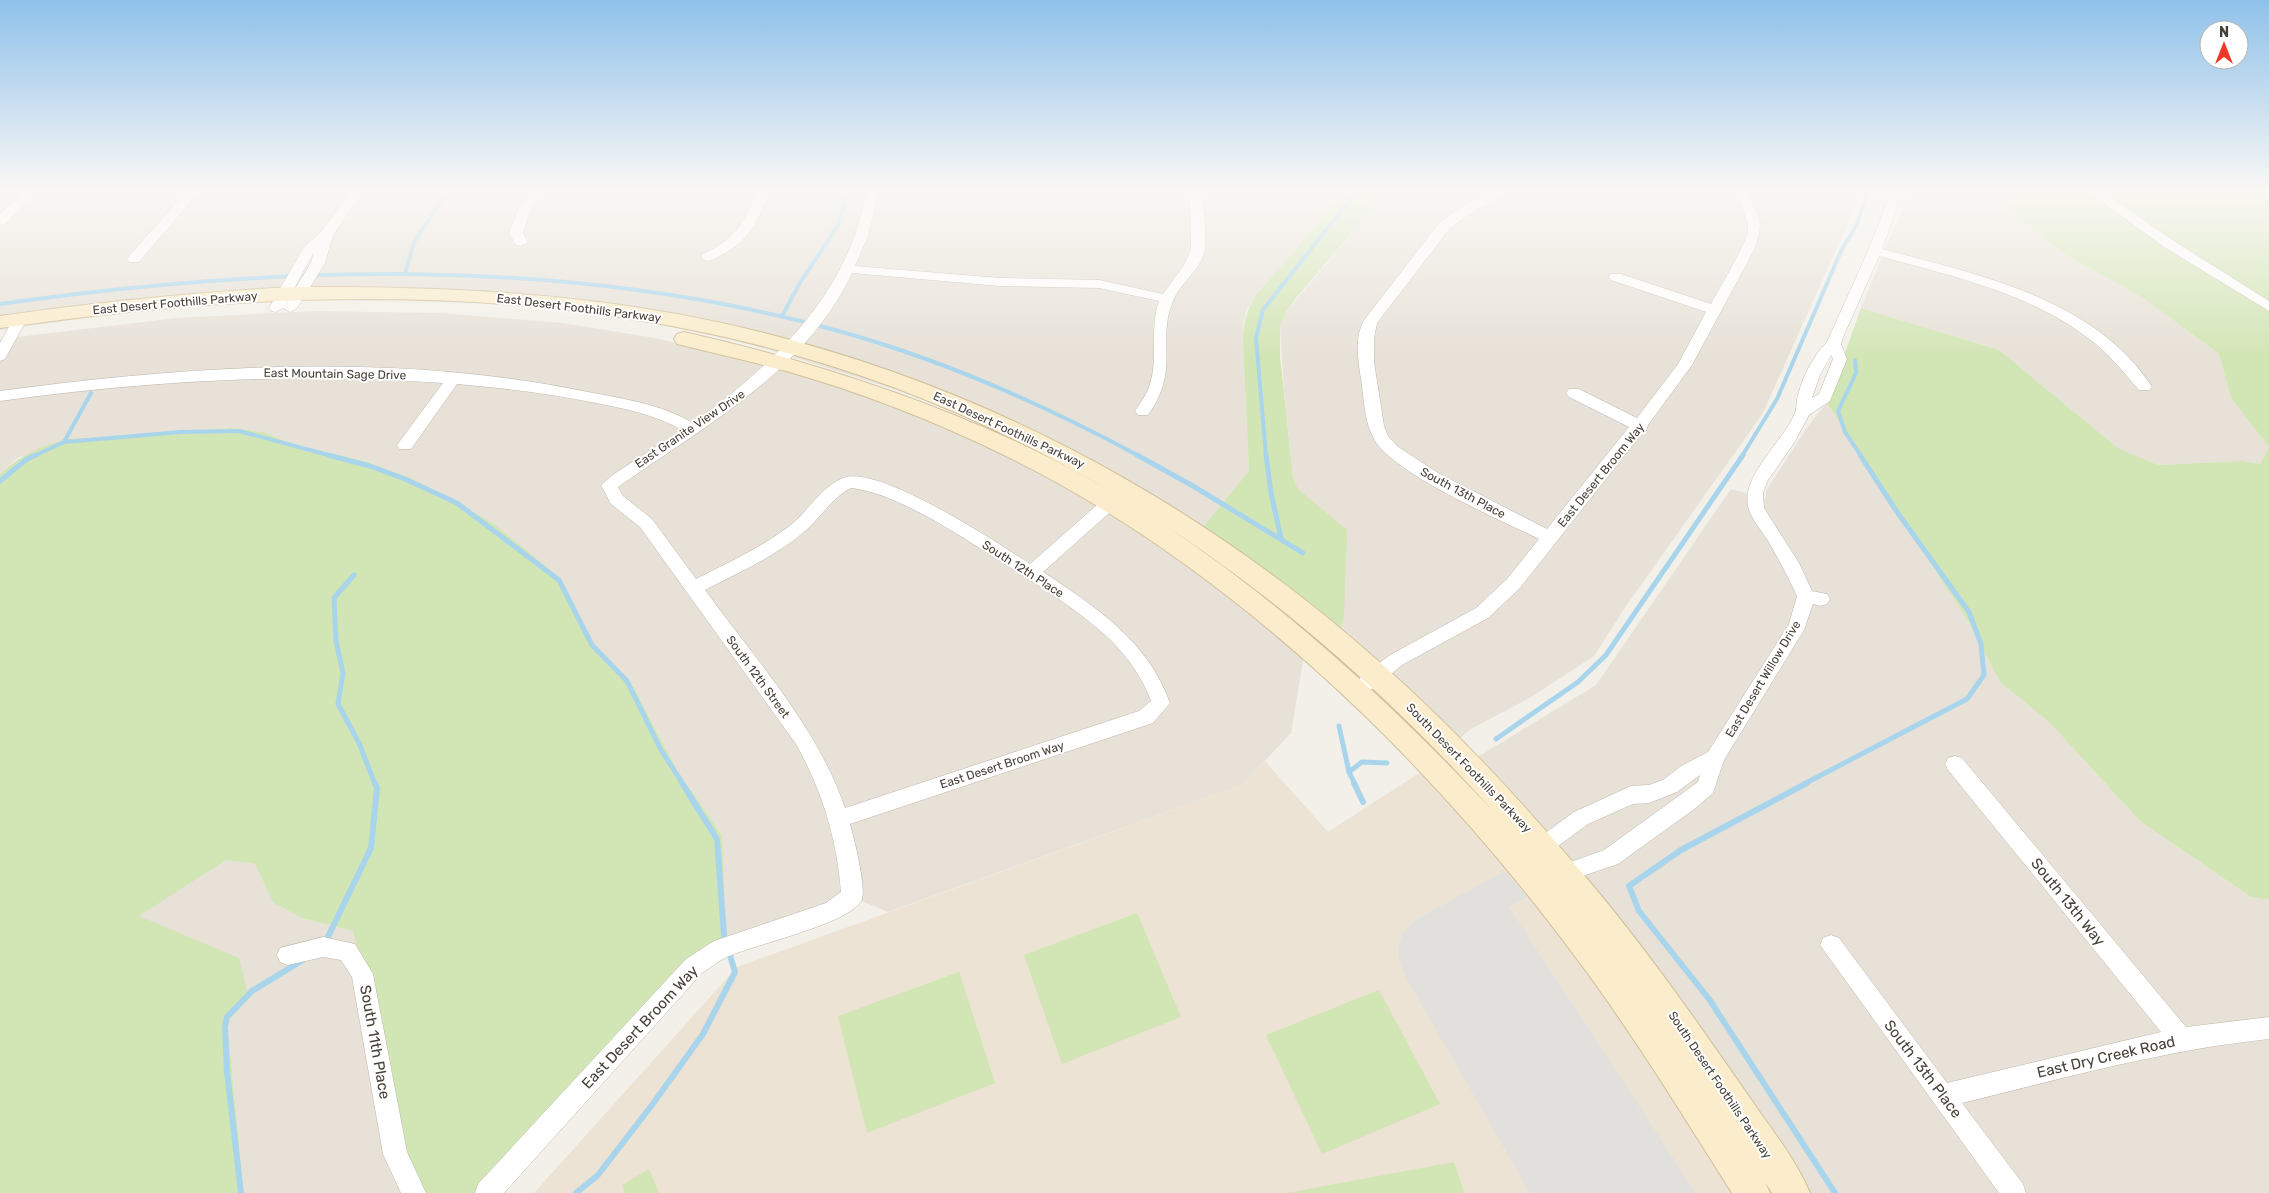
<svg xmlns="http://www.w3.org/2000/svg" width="2269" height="1193" viewBox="0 0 2269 1193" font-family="Rubik,sans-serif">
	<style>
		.residential { fill: #e7e1d7 }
		.education { fill: #ece3d4 }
		.green { fill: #d2e5b4 }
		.parking { fill: #e2e0dd }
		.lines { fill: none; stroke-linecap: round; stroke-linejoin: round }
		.stream-far2 { stroke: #a9d5ec; stroke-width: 4 }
		.stream-far1 { stroke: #a9d5ec; stroke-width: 5 }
		.stream { stroke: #a9d5ec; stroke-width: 6 }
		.street-casing { stroke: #beb7ac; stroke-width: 1 }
		.secondary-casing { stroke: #d0bf9b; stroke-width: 2 }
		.street { fill: #fff; fill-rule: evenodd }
		.secondary { fill: #fbedcb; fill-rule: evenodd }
		.labels { text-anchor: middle; stroke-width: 4; stroke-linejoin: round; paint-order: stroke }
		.street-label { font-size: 12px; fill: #474038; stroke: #fff }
		.near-street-label { font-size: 15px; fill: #474038; stroke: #fff }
	</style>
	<rect width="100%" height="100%" fill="#f3f0e9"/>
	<g class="residential">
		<path d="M 0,192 L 1345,192 L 1256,295 L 1247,309 L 1243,324 L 1243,343 L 1249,471 L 1189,544 L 1066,466 L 985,426 L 904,392 L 742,341 L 668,326 L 545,308 L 461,302 L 295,300 L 154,309 L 0,330 Z"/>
		<path d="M 1386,192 L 1852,192 L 1860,196 L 1763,413 L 1626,606 L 1594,656 L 1533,696 L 1471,729 L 1441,753 L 1336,654 L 1311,501 L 1298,489 L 1293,477 L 1284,390 L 1280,325 L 1286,312 Z"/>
		<path d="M 1909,192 L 2008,192 L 2012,213 L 2063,253 L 2146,300 L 2219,354 L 2231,398 L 2269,447 L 2260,464 L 2242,461 L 2158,465 L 2118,448 L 1999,350 L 1861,308 Z"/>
		<path d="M 316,311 L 441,313 L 563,323 L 649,337 L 757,360 L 826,381 L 948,426 L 1063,483 L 1194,567 L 1304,654 L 1291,733 L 1242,785 L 888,912 L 852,897 L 722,948 L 722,835 L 677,770 L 633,686 L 598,651 L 559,577 L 493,523 L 411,478 L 365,461 L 295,445 L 263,432 L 232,428 L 69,439 L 17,458 L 0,474 L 0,339 L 177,318 Z"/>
		<path d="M 1827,403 L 1971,626 L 2000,682 L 2049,722 L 2140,821 L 2251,897 L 2269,900 L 2269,1193 L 1805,1193 L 1476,758 L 1596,685 L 1731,489 L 1766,499 L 1766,491 L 1808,426 Z"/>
		<path d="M 226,860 L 255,864 L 273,901 L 302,918 L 353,931 L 414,1193 L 244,1193 L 227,1021 L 249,999 L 138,916 Z"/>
	</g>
	<path class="education" d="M 1265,761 L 1328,832 L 1424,770 L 1525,886 L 1636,1038 L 1735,1193 L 534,1193 L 737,967 L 1242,785 Z"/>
	<g class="green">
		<path d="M 1345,192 L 1386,192 L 1297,297 L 1286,312 L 1280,325 L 1280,356 L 1293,477 L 1298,489 L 1347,530 L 1344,615 L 1336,654 L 1286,611 L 1189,544 L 1249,471 L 1243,343 C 1243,323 1246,312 1256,295 Z"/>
		<path d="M 2008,192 L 2269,192 L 2269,900 L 2251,897 L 2140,821 L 2049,722 L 2000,682 L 1971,626 L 1827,403 L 1861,308 L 1999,350 L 2118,448 L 2158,465 L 2242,461 L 2260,464 L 2269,447 L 2231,398 L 2219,354 L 2146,300 L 2063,253 L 2012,213 Z"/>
		<path d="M 232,428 L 263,432 L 295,445 L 365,461 L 411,478 L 493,523 L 559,577 L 598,651 L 633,686 L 677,770 L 722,835 L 725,922 L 722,948 L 487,1193 L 414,1193 L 353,931 L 302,918 L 273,902 L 255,864 L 226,860 L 139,916 L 239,958 L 249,999 L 227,1021 L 244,1193 L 0,1193 L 0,474 C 21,455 41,445 69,439 Z"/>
		<path d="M 1137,913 L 1181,1017 L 1062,1064 L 1024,955 Z"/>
		<path d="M 959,972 L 995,1083 L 867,1133 L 838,1016 Z"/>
		<path d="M 1379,990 L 1440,1104 L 1322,1154 L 1266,1035 Z"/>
		<path d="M 1454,1162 L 1464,1193 L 1287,1193 Z"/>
		<path d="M 649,1169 L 659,1193 L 625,1193 L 622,1185 Z"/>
	</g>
	<path class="parking" d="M 1505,871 L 1527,897 L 1509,907 L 1696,1193 L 1530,1193 L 1405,976 L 1400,962 L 1398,947 L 1403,933 L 1415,920 Z"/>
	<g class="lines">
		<g class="stream-far2">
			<path d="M 405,274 L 414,242 L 447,192"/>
			<path d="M 0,304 C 277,265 562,255 835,330 C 941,359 1043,404 1139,456"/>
			<path d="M 782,316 L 801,281 L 837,227 L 848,192"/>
			<path d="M 1855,360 L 1856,373 L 1838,411 L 1845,432 L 1861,456"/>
			<path d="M 91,393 L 64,442 L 181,432 L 239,431 L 332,456"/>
			<path d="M 34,456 L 64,442"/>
			<path d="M 1266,456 L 1256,338 L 1263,310 L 1356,192"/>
			<path d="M 1742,456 L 1777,399 L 1841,251 L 1857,224 L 1867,192"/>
		</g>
		<g class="stream-far1">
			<path d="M 328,455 L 370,466 L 405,479 L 457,503 L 559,580 L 592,645 L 627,681 L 661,750 L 683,784"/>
			<path d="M 1137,455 L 1193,486 L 1303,553"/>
			<path d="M 1266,455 L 1271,493 L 1281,538"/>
			<path d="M 0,481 L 27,459 L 36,455"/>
			<path d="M 354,575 L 334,598 L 336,641 L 343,673 L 338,704 L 359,743 L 375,784"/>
			<path d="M 1339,726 L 1349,772 L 1355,784"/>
			<path d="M 1496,739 L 1578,682 L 1606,655 L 1743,455"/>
			<path d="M 1349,772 L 1362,762 L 1387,763"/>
			<path d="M 1804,784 L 1967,699 L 1984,675 L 1981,644 L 1969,612 L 1897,512 L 1860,455"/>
		</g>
		<g class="stream">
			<path d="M 1354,783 L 1363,802"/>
			<path d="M 1807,783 L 1681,850 L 1629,886 L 1639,911 L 1709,999 L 1835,1193"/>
			<path d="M 325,943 L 371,848 L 377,788 L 375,783"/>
			<path d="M 241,1193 L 227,1072 L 225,1027 L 227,1017 L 252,991 L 303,960"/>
			<path d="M 576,1193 L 598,1175 L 652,1105 L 703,1034 L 735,972 L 724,935 L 717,839 L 682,783"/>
		</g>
		<g class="street-casing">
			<g id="street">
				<path d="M 23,192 L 36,192 L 5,224 L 0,225 L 0,214 Z"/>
				<path d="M 186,192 L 199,192 L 139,262 L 129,262 L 127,259 L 129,256 Z"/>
				<path d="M 351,192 L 363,192 L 333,235 L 325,263 L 297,308 L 290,312 L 283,308 L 276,312 L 271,311 L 269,308 L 304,247 L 321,232 ZM 314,252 L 311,263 L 284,307 Z"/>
				<path d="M 529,192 L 541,192 L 530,210 L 523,233 L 528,242 L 521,246 L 516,245 L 509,233 L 518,210 Z"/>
				<path d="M 757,192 L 769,192 C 759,219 749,242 721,255 C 715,259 710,262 703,260 L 701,257 L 703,254 C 736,238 743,225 757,192 Z"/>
				<path d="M 867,192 L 879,192 L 868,236 L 855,266 L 1000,278 L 1099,280 L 1163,294 L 1184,265 L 1191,250 L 1190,192 L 1202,192 C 1203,210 1207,232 1205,249 C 1202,269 1180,283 1173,301 C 1156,342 1181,369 1148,415 L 1138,415 L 1135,411 C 1140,403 1146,396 1149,387 C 1159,360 1149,329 1159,301 L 1099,288 L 1000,286 L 852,273 C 805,373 703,427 618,487 L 623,496 L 652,519 L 696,579 C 729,562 763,547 792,524 C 809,510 821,487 843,478 C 878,464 998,543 1030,564 L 1114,490 L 1126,490 L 1128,494 L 1126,498 L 1043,572 C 1096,607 1148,641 1170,703 L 1153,723 L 850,824 C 854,839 866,885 862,899 C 854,923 752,945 727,957 C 718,961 710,968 702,973 L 504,1193 L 475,1193 L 478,1184 L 686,959 L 714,941 L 826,903 L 841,892 C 837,839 822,790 796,744 L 640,527 L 611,504 L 601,485 L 614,474 L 682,430 C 654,414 622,408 591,402 C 547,393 502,388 457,384 L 411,449 L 399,449 L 397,445 L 443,383 C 294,372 147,381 0,401 L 0,391 C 194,365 395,352 588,392 C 624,399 661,404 693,423 C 756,377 817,324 849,250 C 857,232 862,212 867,192 ZM 851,488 C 897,493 957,534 997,559 C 1033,582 1071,605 1103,633 C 1123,651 1142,675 1151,701 L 1139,711 L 845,808 C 817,726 755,659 705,590 C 738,573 774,557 804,532 C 820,519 831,498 851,488 Z"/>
				<path d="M 1495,192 L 1512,192 L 1476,210 L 1450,228 L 1377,323 L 1374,338 L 1374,362 L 1384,426 L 1388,436 L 1397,446 L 1438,473 L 1547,529 L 1629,427 L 1569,397 L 1566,393 L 1569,389 L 1579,389 L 1637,418 L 1678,364 L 1706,312 L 1611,280 L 1609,277 L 1611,274 L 1621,274 L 1711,304 C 1718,290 1749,241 1748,228 C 1747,214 1740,203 1734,192 L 1746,192 C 1761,217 1764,223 1754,250 L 1692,365 L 1648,425 L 1646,431 L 1643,432 L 1519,589 L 1488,618 L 1402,665 L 1374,688 L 1367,691 L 1360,688 L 1358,683 L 1360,678 L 1390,655 L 1476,608 L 1507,579 L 1539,539 C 1502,521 1392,473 1374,439 C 1364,421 1364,398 1361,379 C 1358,361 1354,335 1365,319 L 1440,222 L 1466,204 Z"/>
				<path d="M 1891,192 L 1903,192 L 1882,249 C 1976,274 2095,298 2152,387 L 2149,390 L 2139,390 C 2123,372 2108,352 2088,338 C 2028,292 1951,276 1879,256 L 1844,335 L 1841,344 L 1847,359 L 1830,401 L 1809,415 L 1794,443 L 1768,480 L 1763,493 L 1764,508 L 1799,563 L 1812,591 L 1827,594 L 1830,599 L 1827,604 L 1821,606 L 1813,604 L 1804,630 L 1724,760 L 1713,793 L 1693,810 L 1618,864 L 1565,882 L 1548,880 L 1545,873 L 1548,866 L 1565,864 L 1604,850 L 1698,782 L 1700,775 L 1677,792 L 1649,803 L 1633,804 L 1588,824 L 1550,852 L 1545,863 L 1538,865 L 1531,863 L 1528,856 L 1536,840 L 1574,812 L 1631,786 L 1649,785 L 1663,780 L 1681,766 L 1708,752 L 1789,624 L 1797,596 C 1788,576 1778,558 1767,539 C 1761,530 1750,517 1748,506 C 1742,474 1783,442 1795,413 C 1797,408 1796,401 1798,395 C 1803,376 1813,356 1827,342 L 1868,251 ZM 1831,355 L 1833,359 L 1819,394 L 1812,398 L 1820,375 Z"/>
				<path d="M 2089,192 L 2103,192 L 2174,241 L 2269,301 L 2269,311 L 2164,247 Z"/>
				<path d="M 20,315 L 27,319 L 5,359 L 0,361 L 0,343 L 15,316 Z"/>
				<path d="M 1955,756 L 1962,758 L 2186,1027 L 2269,1017 L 2269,1039 C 2164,1050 2064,1078 1962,1103 L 2023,1184 L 2026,1193 L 1999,1193 L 1820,945 L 1823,938 L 1831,935 L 1839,938 L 1947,1083 L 2161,1032 L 1948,770 L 1945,764 L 1948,758 Z"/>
				<path d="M 323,937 L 355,944 L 373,974 L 407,1152 L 426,1193 L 401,1193 L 383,1154 L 352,977 L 341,960 L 323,957 L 288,965 L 280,962 L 277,955 L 280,948 Z"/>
			</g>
		</g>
		<g class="secondary-casing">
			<path id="secondary" d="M 295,287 C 423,286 551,291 677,314 C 948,364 1192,491 1395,676 C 1467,741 1532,813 1594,887 C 1650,954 1700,1026 1750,1098 C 1770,1128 1796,1159 1810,1193 L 1772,1193 L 1765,1182 L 1770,1193 L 1732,1193 C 1682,1114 1633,1034 1577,959 C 1429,759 1227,563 1002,454 C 932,420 860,392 786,371 C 750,361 713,353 677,344 L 674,339 L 677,334 L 684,332 C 799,358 910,393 1017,442 C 1201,528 1356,666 1494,812 C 1277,570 1014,395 692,330 C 464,283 229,295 0,328 L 0,316 C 98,302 196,292 295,287 Z"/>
		</g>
		<use href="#street" class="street"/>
		<use href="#secondary" class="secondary"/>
	</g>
	<linearGradient id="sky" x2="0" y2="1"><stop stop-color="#8fc1ea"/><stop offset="0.53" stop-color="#faf8f5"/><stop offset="1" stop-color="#faf8f5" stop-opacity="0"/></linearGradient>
	<rect width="2269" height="359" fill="url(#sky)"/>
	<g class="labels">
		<g class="street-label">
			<text transform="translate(175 303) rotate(-5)" y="4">East Desert Foothills Parkway</text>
			<text transform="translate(579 308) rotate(7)" y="4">East Desert Foothills Parkway</text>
			<text transform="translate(335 374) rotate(1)" y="4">East Mountain Sage Drive</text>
			<text transform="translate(690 429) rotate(-34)" y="4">East Granite View Drive</text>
			<text transform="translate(1009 430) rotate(25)" y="4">East Desert Foothills Parkway</text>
			<text transform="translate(1601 475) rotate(-51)" y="4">East Desert Broom Way</text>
			<text transform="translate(1463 493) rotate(28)" y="4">South 13th Place</text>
			<text transform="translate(1023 569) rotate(33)" y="4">South 12th Place</text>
			<text transform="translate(758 677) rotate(54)" y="4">South 12th Street</text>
			<text transform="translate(1763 679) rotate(-59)" y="4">East Desert Willow Drive</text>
			<text transform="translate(1002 765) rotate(-18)" y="4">East Desert Broom Way</text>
			<text transform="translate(1469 768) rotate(46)" y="4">South Desert Foothills Parkway</text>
			<text transform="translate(1720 1085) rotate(56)" y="4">South Desert Foothills Parkway</text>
		</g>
		<g class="near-street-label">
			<text transform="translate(2068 902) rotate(51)" y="5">South 13th Way</text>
			<text transform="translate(640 1027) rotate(-47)" y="5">East Desert Broom Way</text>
			<text transform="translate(375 1042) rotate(80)" y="5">South 11th Place</text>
			<text transform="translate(2106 1057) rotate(-13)" y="5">East Dry Creek Road</text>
			<text transform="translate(1923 1069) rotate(53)" y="5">South 13th Place</text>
		</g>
	</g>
	<g transform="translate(2224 45)"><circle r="24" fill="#ffffff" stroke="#b5b3af"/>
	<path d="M0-4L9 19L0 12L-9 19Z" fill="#ed3827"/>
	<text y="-8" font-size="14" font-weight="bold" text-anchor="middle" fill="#474038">N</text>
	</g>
</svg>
